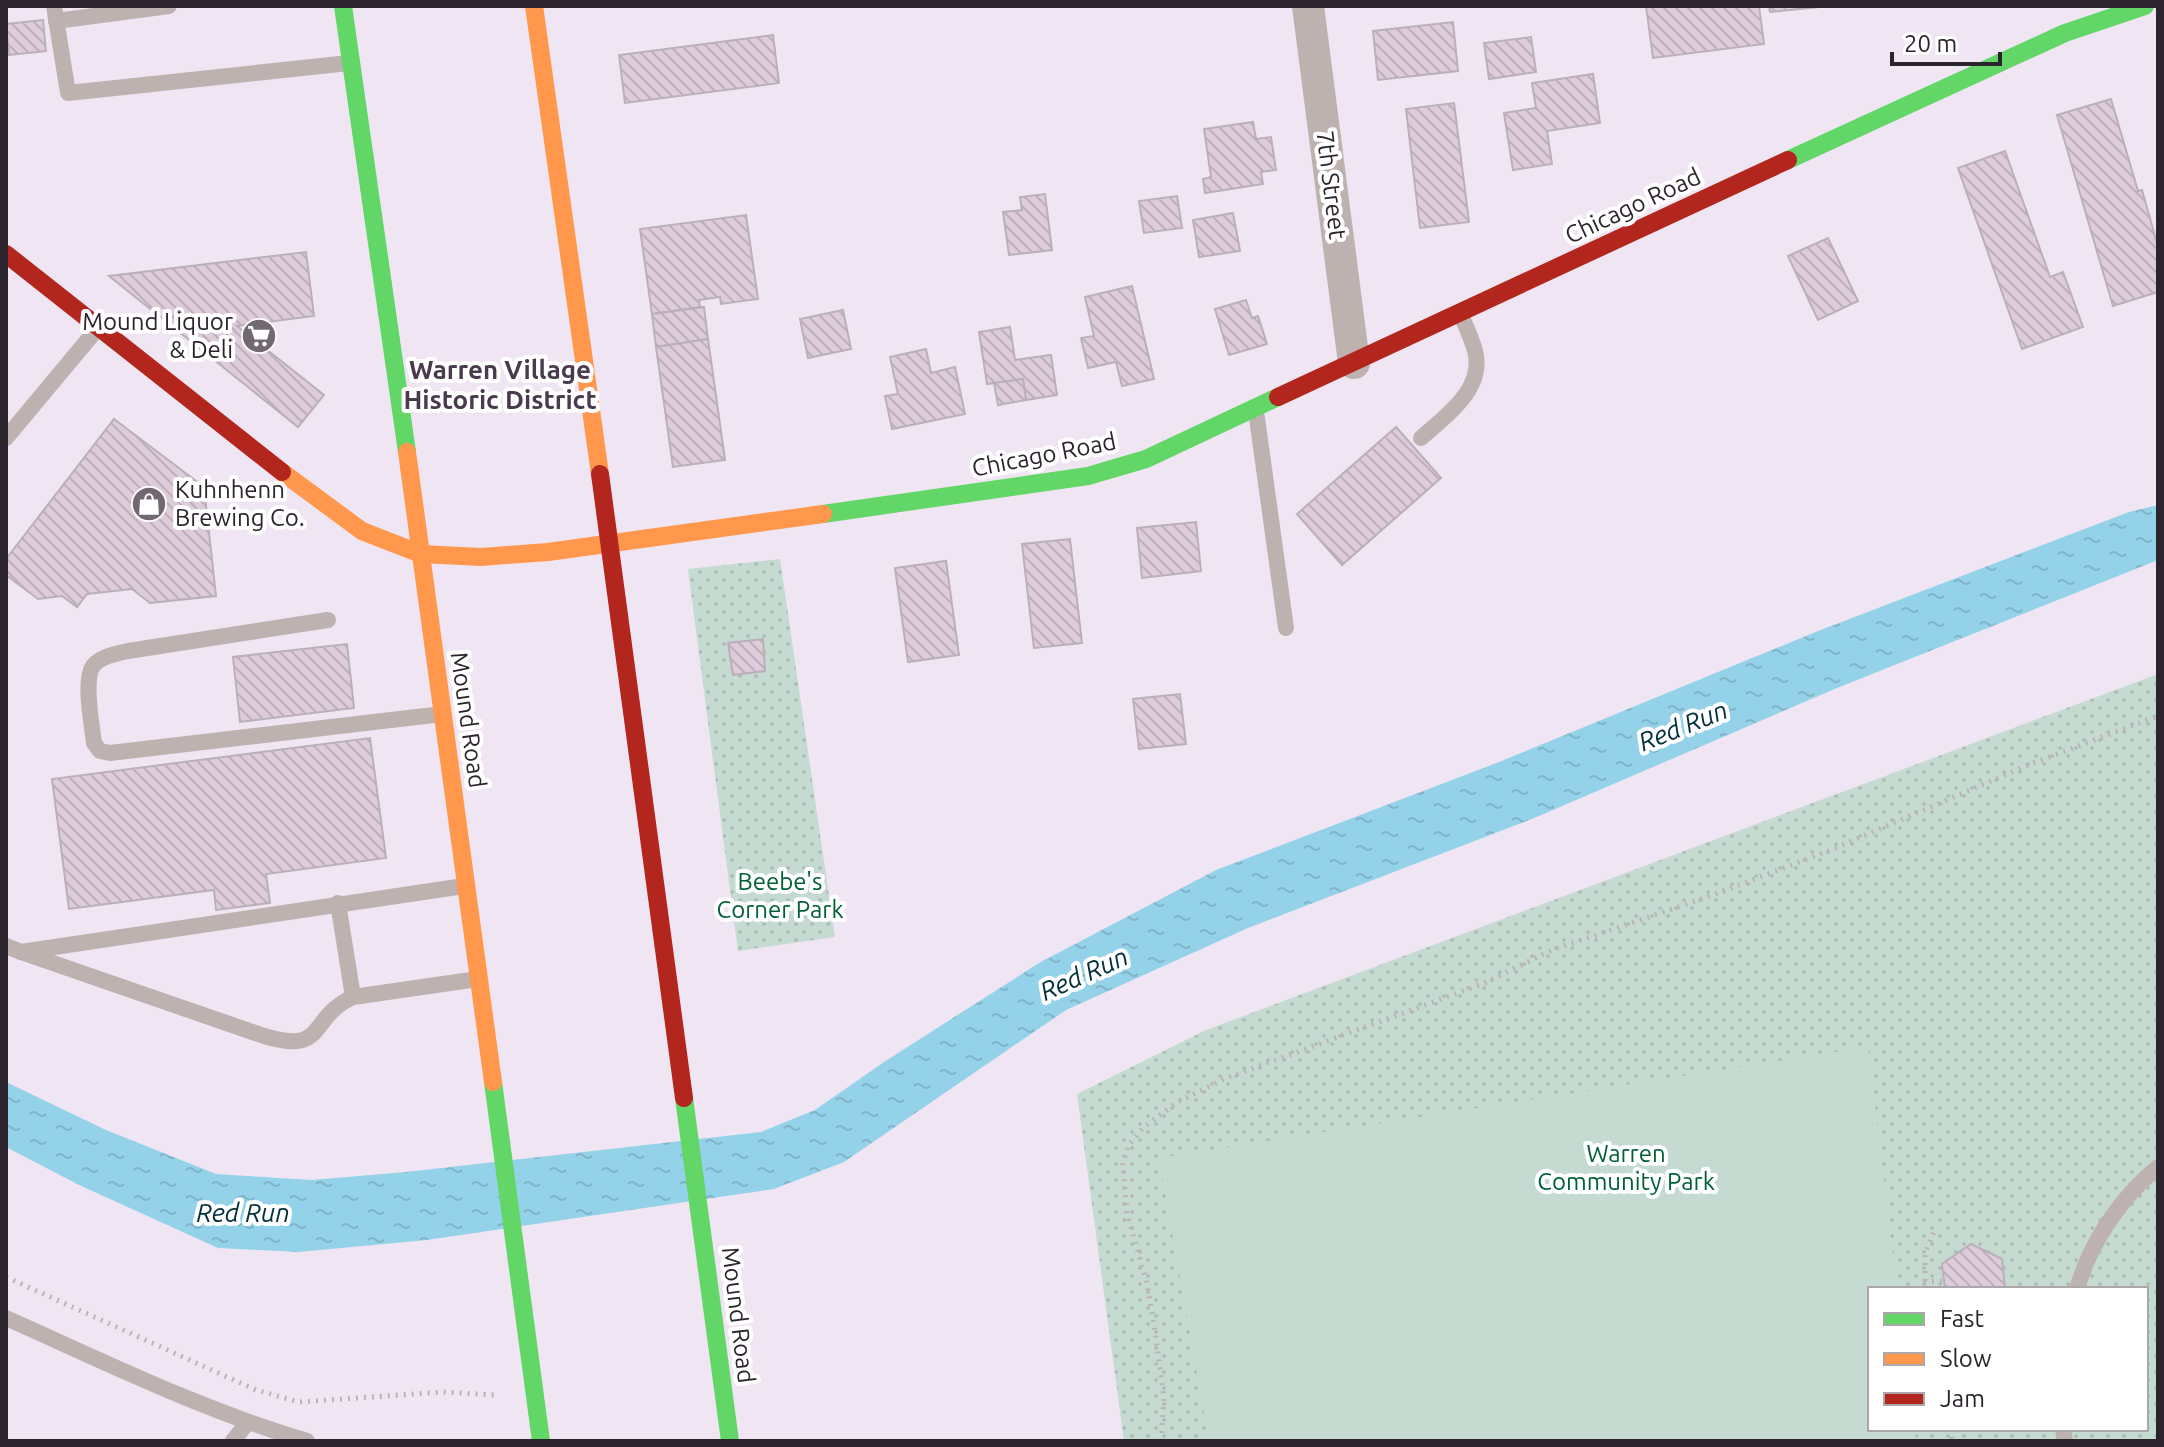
<svg xmlns="http://www.w3.org/2000/svg" width="2164" height="1447" viewBox="0 0 2164 1447" font-family="Ubuntu,sans-serif">
	<style>
		.grass { fill: url(#grass-dots); fill-rule: evenodd }
		.pitch { fill: #c5dad0 }
		.water { fill: url(#water-ripples) }
		.building { fill: url(#building-back-hatch); stroke: #bab0b9; stroke-width: 2 }
		.lines { fill: none; stroke-linecap: round; stroke-linejoin: round }
		.path { stroke: #bcb3b5; stroke-width: 5; stroke-dasharray: 2 6; stroke-linecap: butt }
		.lane { stroke: #beb2b0; stroke-width: 16 }
		.street { stroke: #beb2b0; stroke-width: 32 }
		.fast { stroke: #63d668; stroke-width: 18 }
		.slow { stroke: #ff974d; stroke-width: 18 }
		.jam { stroke: #b3261e; stroke-width: 18 }
		.labels { text-anchor: middle; stroke-width: 8; stroke-linejoin: round; paint-order: stroke }
		.street-label { font-size: 24px; fill: #2c242d; stroke: #fff }
		.poi-label { font-size: 24px; fill: #2c242d; stroke: #fff; text-anchor: end }
		.park-label { font-size: 24px; fill: #005f37; stroke: #fff }
		.neighbourhood-label { font-size: 26px; font-weight: bold; fill: #4a3a4e; stroke: #fff }
		.water-label { font-size: 26px; font-style: italic; fill: #012f3b; stroke: #fff }
	</style>
	<defs>
		<pattern id="grass-dots" width="8" height="8" patternUnits="userSpaceOnUse" patternTransform="scale(2)"><rect width="8" height="8" fill="#c5dad0"/><path d="M2 2h.1M6 6h.1" fill="none" stroke="#a9bbb3" stroke-width="1.8" stroke-linecap="round"/></pattern>
		<pattern id="water-ripples" width="26" height="14" patternUnits="userSpaceOnUse" patternTransform="scale(2)"><rect width="26" height="14" fill="#94d2ea"/><path d="M2 4q2-2 4 0t4 0M15 11q2-2 4 0t4 0" fill="none" stroke="#80b4c9"/></pattern>
		<pattern id="building-back-hatch" width="6" height="6" patternUnits="userSpaceOnUse" patternTransform="scale(2)"><rect width="6" height="6" fill="#deccdb"/><path d="M-1 5l2 2M0 0l6 6M5-1l2 2" fill="none" stroke="#bfafbc"/></pattern>
	</defs>
	<rect width="100%" height="100%" fill="#f0e6f3"/>
	<g class="grass">
		<path d="M 780,559 L 835,937 L 738,951 L 688,569 Z"/>
		<path d="M 2158,674 L 2158,1441 L 1124,1441 L 1077,1094 L 1206,1030 ZM 1870,1289 L 2146,1289 L 2146,1429 L 1870,1429 Z"/>
	</g>
	<path class="pitch" d="M 1868,1047 L 1897,1289 L 1870,1289 L 1870,1429 L 1915,1429 L 1916,1441 L 1209,1441 L 1159,1158 Z"/>
	<path class="water" d="M 2158,505 L 2158,560 L 1837,688 L 1532,819 L 1248,928 L 1066,1010 L 844,1162 L 774,1189 L 427,1240 L 298,1252 L 218,1248 L 79,1185 L 6,1147 L 6,1082 L 106,1130 L 216,1174 L 311,1180 L 406,1172 L 761,1132 L 815,1110 L 884,1062 L 1039,963 L 1216,870 L 1499,762 L 1818,631 L 2129,512 Z"/>
	<g class="building">
		<path d="M 1646,6 L 1759,6 L 1764,44 L 1653,58 Z"/>
		<path d="M 1769,6 L 1829,6 L 1770,12 Z"/>
		<path d="M 43,20 L 46,51 L 9,55 L 6,24 Z"/>
		<path d="M 1453,22 L 1458,71 L 1378,80 L 1373,31 Z"/>
		<path d="M 773,35 L 779,83 L 625,103 L 619,55 Z"/>
		<path d="M 1531,37 L 1536,72 L 1489,79 L 1484,43 Z"/>
		<path d="M 1593,74 L 1600,123 L 1547,131 L 1552,164 L 1513,170 L 1504,113 L 1536,108 L 1532,83 Z"/>
		<path d="M 2111,99 L 2138,191 L 2142,190 L 2158,247 L 2158,292 L 2113,306 L 2057,115 Z"/>
		<path d="M 1454,103 L 1469,222 L 1420,228 L 1406,109 Z"/>
		<path d="M 1253,122 L 1256,139 L 1271,137 L 1276,170 L 1261,172 L 1263,184 L 1205,193 L 1203,179 L 1211,177 L 1204,129 Z"/>
		<path d="M 2005,151 L 2050,277 L 2063,272 L 2083,327 L 2022,349 L 1958,168 Z"/>
		<path d="M 1045,194 L 1052,250 L 1009,255 L 1003,212 L 1022,210 L 1020,197 Z"/>
		<path d="M 1177,196 L 1182,228 L 1144,233 L 1139,201 Z"/>
		<path d="M 1233,213 L 1240,251 L 1199,257 L 1193,220 Z"/>
		<path d="M 746,215 L 758,299 L 721,304 L 720,297 L 699,300 L 700,307 L 652,314 L 640,229 Z"/>
		<path d="M 1828,238 L 1858,301 L 1818,320 L 1788,256 Z"/>
		<path d="M 306,252 L 314,316 L 237,326 L 324,395 L 298,427 L 109,276 Z"/>
		<path d="M 1132,286 L 1154,379 L 1122,386 L 1116,362 L 1088,368 L 1081,338 L 1094,336 L 1085,297 Z"/>
		<path d="M 1246,300 L 1252,318 L 1258,316 L 1267,344 L 1229,355 L 1215,309 Z"/>
		<path d="M 704,307 L 708,339 L 656,347 L 652,314 Z"/>
		<path d="M 843,310 L 851,349 L 808,358 L 800,319 Z"/>
		<path d="M 1010,327 L 1015,360 L 1051,355 L 1057,395 L 1026,400 L 1023,379 L 987,384 L 979,332 Z"/>
		<path d="M 708,339 L 725,460 L 673,467 L 656,347 Z"/>
		<path d="M 926,349 L 931,373 L 955,367 L 965,414 L 892,429 L 885,396 L 898,394 L 890,357 Z"/>
		<path d="M 1023,379 L 1026,400 L 998,405 L 994,383 Z"/>
		<path d="M 114,419 L 204,487 L 216,596 L 150,603 L 132,589 L 87,594 L 77,607 L 62,596 L 38,599 L 6,575 L 6,559 Z"/>
		<path d="M 1396,427 L 1441,478 L 1342,565 L 1297,514 Z"/>
		<path d="M 1196,522 L 1201,571 L 1142,578 L 1137,528 Z"/>
		<path d="M 1070,539 L 1082,643 L 1034,648 L 1022,544 Z"/>
		<path d="M 946,561 L 959,655 L 908,662 L 895,568 Z"/>
		<path d="M 763,639 L 765,671 L 733,675 L 728,643 Z"/>
		<path d="M 347,644 L 354,708 L 240,722 L 233,657 Z"/>
		<path d="M 1180,694 L 1186,744 L 1139,749 L 1133,699 Z"/>
		<path d="M 370,738 L 386,858 L 266,874 L 270,903 L 216,910 L 214,890 L 69,909 L 52,779 Z"/>
		<path d="M 1971,1244 L 2002,1259 L 2005,1289 L 1945,1289 L 1942,1264 Z"/>
	</g>
	<g class="lines">
		<g class="path">
			<path d="M 6,1277 L 256,1390 L 299,1402 L 443,1392 L 494,1395"/>
			<path d="M 1924,1282 L 1944,1281"/>
			<path d="M 1925,1289 L 1925,1253 L 1934,1232"/>
			<path d="M 1950,1429 L 1953,1441"/>
			<path d="M 1161,1441 L 1164,1398 L 1153,1317 L 1146,1280 L 1127,1213 L 1123,1164 L 1128,1146 L 1144,1127 L 1176,1103 L 1224,1079 L 1482,984 L 1552,950 L 1710,896 L 1831,850 L 2028,765 L 2158,716"/>
		</g>
		<g class="lane">
			<path d="M 54,6 L 68,93 L 349,63"/>
			<path d="M 56,21 L 169,6"/>
			<path d="M 1256,411 L 1286,628"/>
			<path d="M 6,438 L 97,329"/>
			<path d="M 1421,438 C 1446,416 1485,389 1475,351 C 1472,339 1466,327 1461,315"/>
			<path d="M 328,620 L 128,651 C 116,654 101,656 93,666 C 83,680 92,725 94,743 L 100,751 L 110,753 L 442,714"/>
			<path d="M 338,903 L 353,997"/>
			<path d="M 6,946 L 21,952 L 464,886"/>
			<path d="M 21,952 L 264,1036 C 328,1055 307,1018 353,997 L 478,979"/>
			<path d="M 2077,1289 C 2090,1243 2121,1197 2158,1167"/>
			<path d="M 6,1318 C 105,1362 202,1410 307,1441"/>
			<path d="M 2063,1429 L 2065,1441"/>
			<path d="M 233,1441 L 247,1423"/>
		</g>
		<path class="street" d="M 1308,6 L 1354,363"/>
		<g class="fast">
			<path d="M 343,6 L 407,452"/>
			<path d="M 1788,160 L 2065,33 L 2145,6"/>
			<path d="M 823,514 L 1088,476 L 1146,459 L 1278,397"/>
			<path d="M 493,1082 L 541,1441"/>
			<path d="M 684,1098 L 730,1441"/>
		</g>
		<g class="slow">
			<path d="M 534,6 L 600,474"/>
			<path d="M 407,452 L 493,1082"/>
			<path d="M 282,472 L 362,531 L 421,554 L 481,557 L 548,552 L 823,514"/>
		</g>
		<g class="jam">
			<path d="M 6,254 L 282,472"/>
			<path d="M 1278,397 L 1788,160"/>
			<path d="M 600,474 L 684,1098"/>
		</g>
	</g>
	<defs>
		<g id="supermarket-disc" transform="scale(1.8)"><circle r="9.5" fill="#716872" stroke="#fff"/><path d="M-6-5.5h2.5l.6 2H6L4.5 2H-2.5L-4.4-4H-6ZM-1.5 3.2a1.3 1.3 0 1 0 .1 0ZM3 3.2a1.3 1.3 0 1 0 .1 0Z" fill="#fff"/></g>
		<g id="shop-disc" transform="scale(1.8)"><circle r="9.5" fill="#716872" stroke="#fff"/><path d="M-5-2.5h2.3a2.7 3.5 0 0 1 5.4 0H5L5.5 6h-11ZM-1.5-2.5h3a1.5 2.3 0 0 0-3 0Z" fill="#fff"/></g>
	</defs>
	<g fill-rule="evenodd">
		<use href="#supermarket-disc" x="259" y="336"/>
		<use href="#shop-disc" x="149" y="504"/>
	</g>
	<g class="labels">
		<g class="street-label">
			<text transform="translate(1331 185) rotate(83)" y="8">7th Street</text>
			<text transform="translate(1633 206) rotate(-25)" y="8">Chicago Road</text>
			<text transform="translate(1044 455) rotate(-11)" y="8">Chicago Road</text>
			<text transform="translate(468 720) rotate(82)" y="8">Mound Road</text>
			<text transform="translate(738 1315) rotate(83)" y="8">Mound Road</text>
		</g>
		<g class="poi-label">
			<text x="233" y="330">Mound Liquor<tspan x="233" dy="28">&amp; Deli</tspan></text>
			<text x="175" y="498" text-anchor="start">Kuhnhenn<tspan x="175" dy="28">Brewing Co.</tspan></text>
		</g>
		<g class="park-label">
			<text x="780" y="890">Beebe's<tspan x="780" dy="28">Corner Park</tspan></text>
			<text x="1626" y="1162">Warren<tspan x="1626" dy="28">Community Park</tspan></text>
		</g>
		<g class="neighbourhood-label">
			<text x="500" y="379">Warren Village<tspan x="500" dy="30">Historic District</tspan></text>
		</g>
		<g class="water-label">
			<text transform="translate(1683 726) rotate(-22)" y="9">Red Run</text>
			<text transform="translate(1084 974) rotate(-24)" y="9">Red Run</text>
			<text x="243" y="1222">Red Run</text>
		</g>
	</g>
	<rect width="2164" height="1447" fill="none" stroke="#2c242d" stroke-width="16"/>
	<rect x="1868" y="1287" width="280" height="144" fill="#ffffff" stroke="#aba7ab" stroke-width="2"/>
	<rect x="1884" y="1313" width="40" height="12" fill="#63d668" stroke="#aba7ab" stroke-width="2"/>
	<text x="1940" y="1327" font-size="24" fill="#2c242d">Fast</text>
	<rect x="1884" y="1353" width="40" height="12" fill="#ff974d" stroke="#aba7ab" stroke-width="2"/>
	<text x="1940" y="1367" font-size="24" fill="#2c242d">Slow</text>
	<rect x="1884" y="1393" width="40" height="12" fill="#b3261e" stroke="#aba7ab" stroke-width="2"/>
	<text x="1940" y="1407" font-size="24" fill="#2c242d">Jam</text>
	<path d="M1892 52v12h108v-12" fill="none" stroke="#2c242d" stroke-width="4"/>
	<text x="1904" y="52" font-size="24" fill="#2c242d" stroke="#ffffff" stroke-width="6" paint-order="stroke">20 m</text>
</svg>
